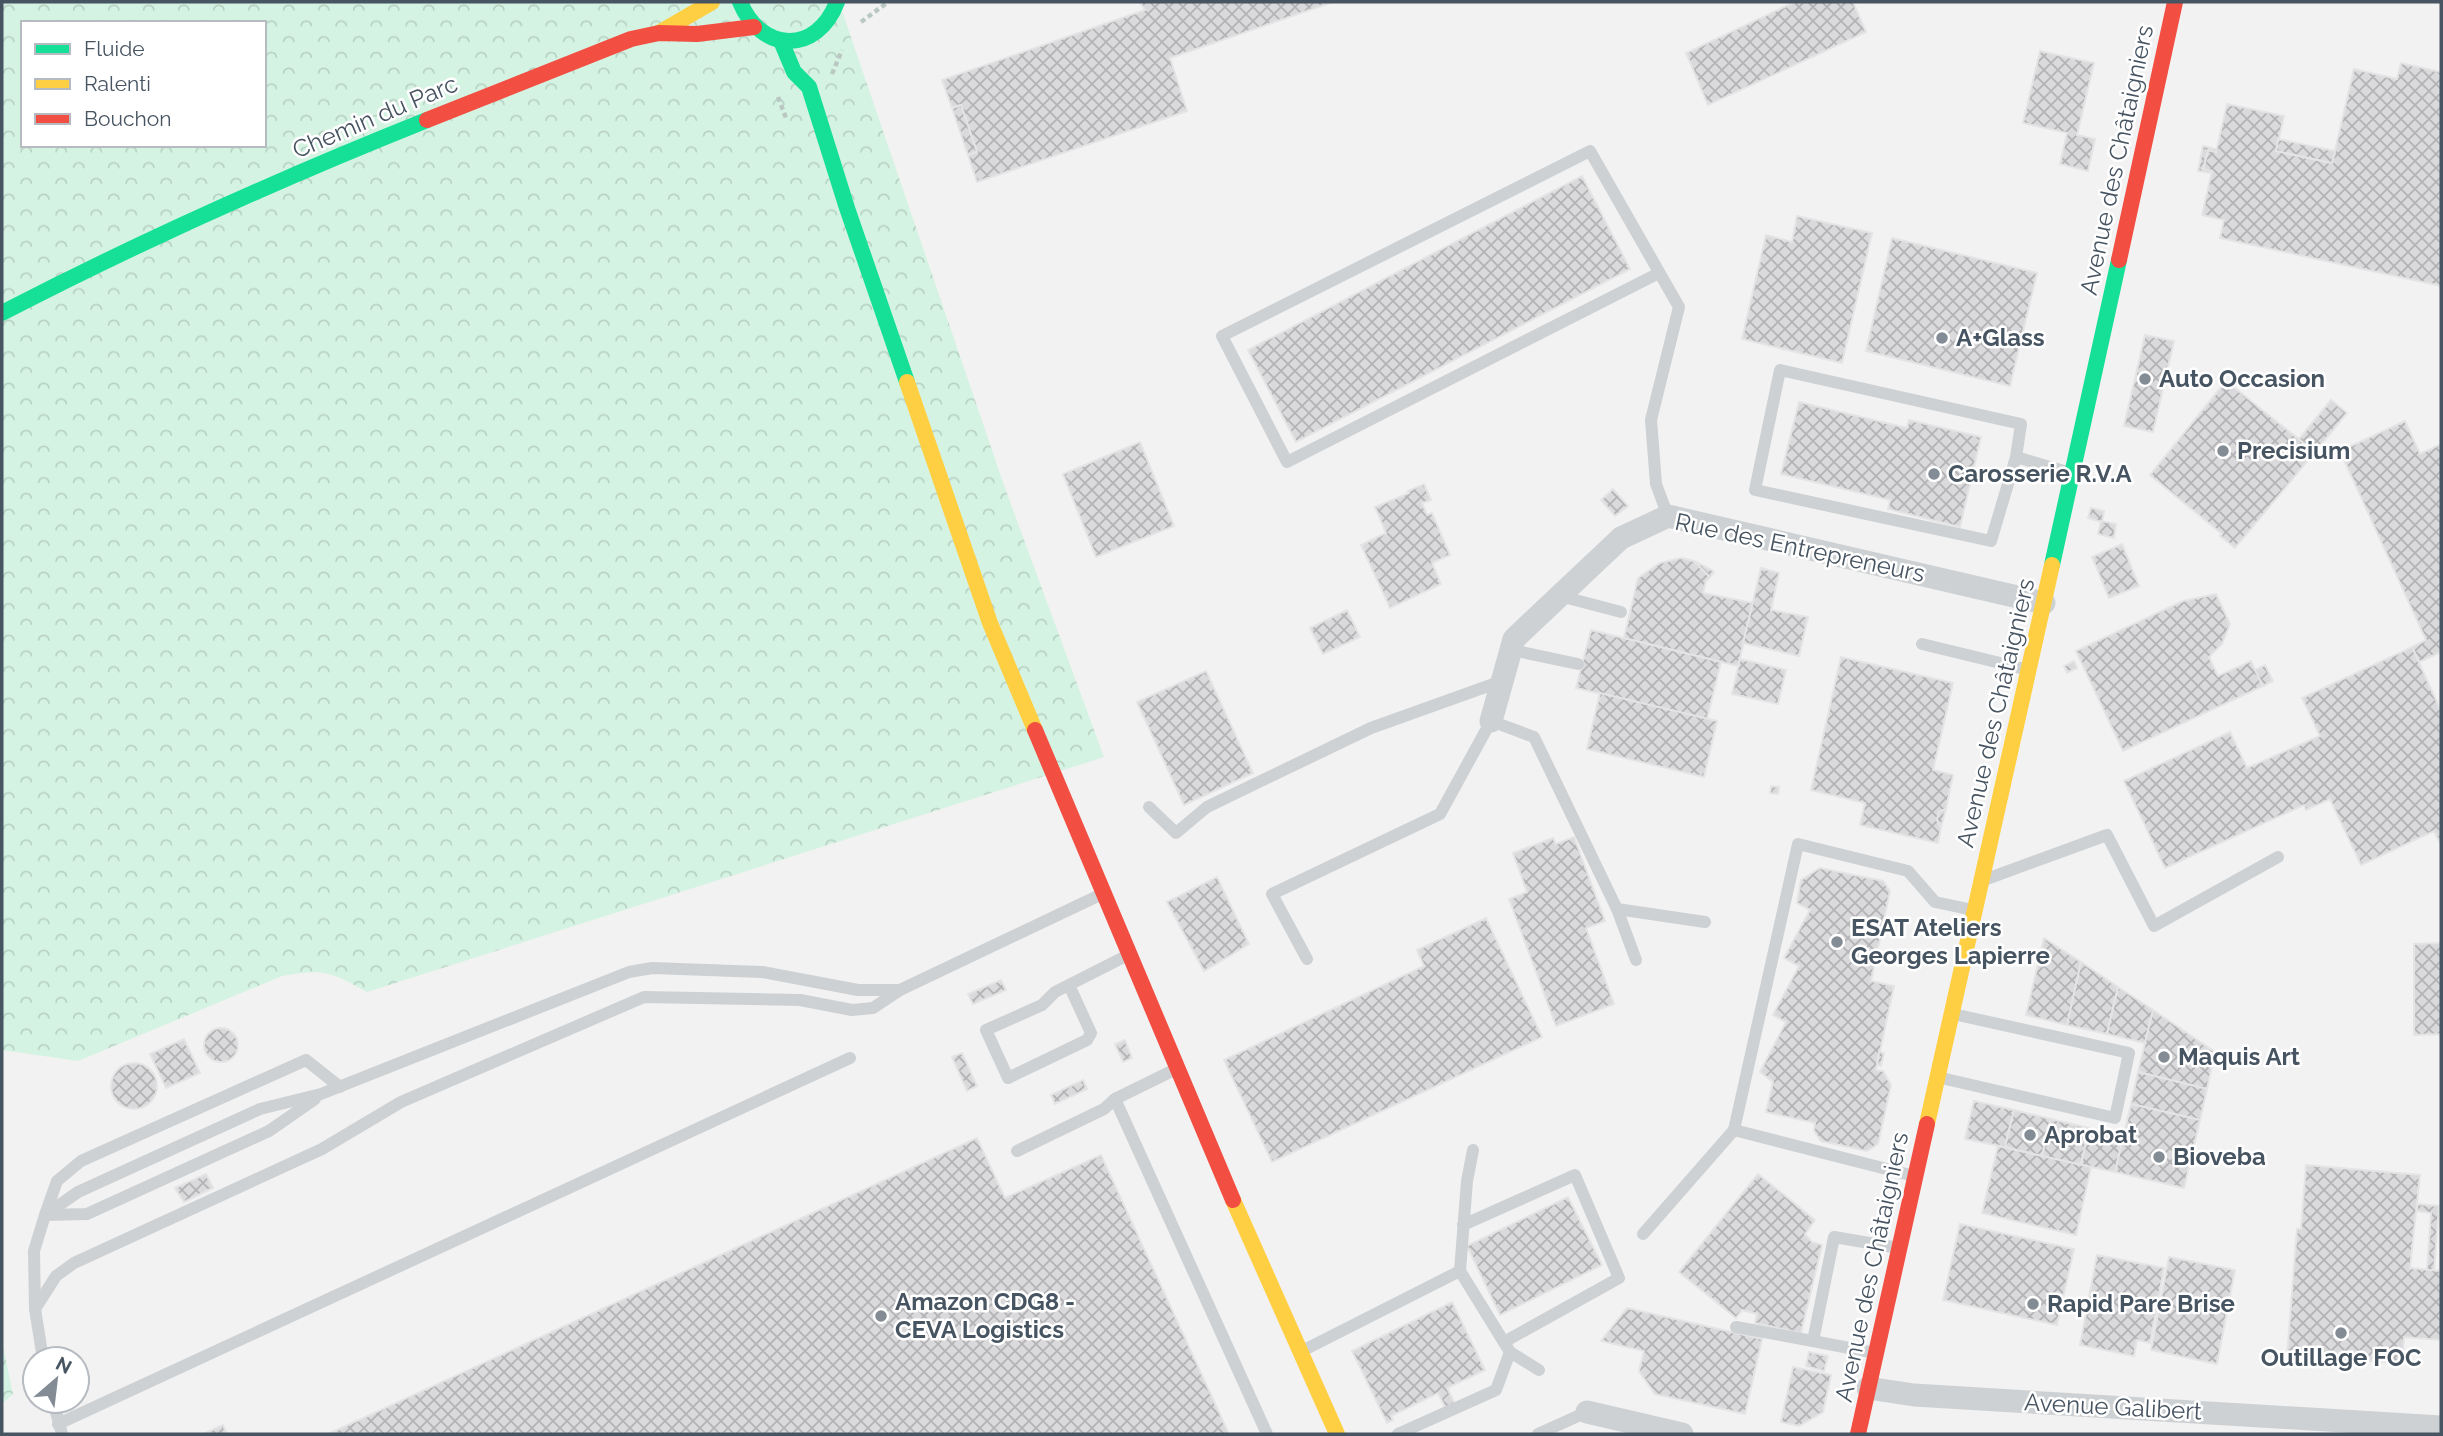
<svg xmlns="http://www.w3.org/2000/svg" width="2443" height="1436" viewBox="0 0 2443 1436" font-family="Raleway,sans-serif">
	<style>
		.forest { fill: url(#forest-crowns); fill-rule: evenodd }
		.building { fill: url(#building-cross-hatch); stroke: #e4e4e5; stroke-width: 2 }
		.lines { fill: none; stroke-linecap: round; stroke-linejoin: round }
		.path { stroke: #bac8c3; stroke-width: 4.5; stroke-dasharray: 5 3.5; stroke-linecap: butt }
		.lane { stroke: #ced1d3; stroke-width: 12 }
		.street { stroke: #ced1d3; stroke-width: 23 }
		.fast { stroke: #16e098; stroke-width: 16 }
		.slow { stroke: #ffcf43; stroke-width: 16 }
		.jam { stroke: #f24e42; stroke-width: 16 }
		.poi-dot { fill: #838b94; stroke: #fff; stroke-width: 2.5 }
		.labels { text-anchor: middle; stroke-width: 5; stroke-linejoin: round; paint-order: stroke }
		.street-label { font-size: 24px; fill: #475461; stroke: #fff }
		.poi-label { font-size: 24px; font-weight: bold; fill: #475461; stroke: #fff; text-anchor: start }
	</style>
	<defs>
		<pattern id="forest-crowns" width="20" height="18" patternUnits="userSpaceOnUse" patternTransform="scale(1.75)"><rect width="20" height="18" fill="#d5f3e2"/><path d="M2 6a3 3 0 1 1 6 0M12 15a3 3 0 1 1 6 0" fill="none" stroke="#b8d2c4"/></pattern>
		<pattern id="building-cross-hatch" width="8" height="8" patternUnits="userSpaceOnUse" patternTransform="scale(1.75)"><rect width="8" height="8" fill="#dadadc"/><path d="M0 0l8 8M0 8l8-8" fill="none" stroke="#b3b3b6"/></pattern>
	</defs>
	<rect width="100%" height="100%" fill="#f3f2f2"/>
	<g class="forest">
		<path d="M 2,2 L 839,2 L 1005,488 L 1104,757 L 367,992 C 332,972 323,968 282,976 L 78,1061 L 2,1050 ZM 23,23 L 264,23 L 264,145 L 23,145 Z"/>
		<path d="M 2,1341 L 13,1394 L 2,1404 L 2,1340 Z"/>
	</g>
	<g class="building">
		<path d="M 1140,2 L 1333,2 L 1170,58 L 1187,111 L 977,182 L 968,155 L 977,152 L 961,105 L 952,108 L 942,80 L 1145,10 Z"/>
		<path d="M 1795,2 L 1853,2 L 1866,32 L 1708,105 L 1686,53 Z"/>
		<path d="M 2040,51 L 2094,63 L 2077,135 L 2095,139 L 2088,171 L 2060,164 L 2067,133 L 2023,123 Z"/>
		<path d="M 2401,63 L 2441,72 L 2441,286 L 2220,238 L 2224,220 L 2202,215 L 2212,171 L 2203,169 L 2208,150 L 2216,152 L 2227,104 L 2284,116 L 2276,151 L 2332,163 L 2354,69 L 2397,79 Z"/>
		<path d="M 961,105 L 977,152 L 968,155 L 952,108 Z"/>
		<path d="M 2278,139 L 2335,151 L 2332,163 L 2276,151 Z"/>
		<path d="M 2203,146 L 2216,149 L 2216,152 L 2208,150 L 2203,169 L 2212,171 L 2211,173 L 2198,171 Z"/>
		<path d="M 1582,176 L 1630,269 L 1296,442 L 1248,350 Z"/>
		<path d="M 1797,216 L 1872,233 L 1842,363 L 1742,339 L 1766,235 L 1792,242 Z"/>
		<path d="M 1892,238 L 2037,273 L 2010,386 L 1866,351 Z"/>
		<path d="M 2145,335 L 2174,341 L 2153,432 L 2124,426 Z"/>
		<path d="M 2226,381 L 2315,452 L 2235,548 L 2220,536 L 2222,534 L 2150,475 Z"/>
		<path d="M 2331,400 L 2347,413 L 2315,452 L 2299,439 Z"/>
		<path d="M 1799,402 L 1907,428 L 1909,420 L 1981,437 L 1960,527 L 1888,509 L 1890,500 L 1781,474 Z"/>
		<path d="M 2405,421 L 2420,454 L 2441,444 L 2441,652 L 2419,662 L 2412,647 L 2426,640 L 2340,451 Z"/>
		<path d="M 1140,442 L 1174,526 L 1096,557 L 1063,474 Z"/>
		<path d="M 1424,484 L 1431,500 L 1422,503 L 1427,515 L 1432,513 L 1450,555 L 1432,563 L 1441,584 L 1390,608 L 1361,545 L 1386,533 L 1375,507 L 1409,493 L 1408,491 Z"/>
		<path d="M 1613,489 L 1628,506 L 1615,516 L 1601,500 Z"/>
		<path d="M 2091,508 L 2104,511 L 2102,522 L 2088,518 Z"/>
		<path d="M 2101,521 L 2116,524 L 2114,538 L 2098,534 Z"/>
		<path d="M 2122,544 L 2139,586 L 2109,598 L 2092,557 Z"/>
		<path d="M 1681,558 L 1694,561 L 1710,577 L 1706,581 L 1703,593 L 1753,603 L 1738,666 L 1624,638 L 1638,578 L 1660,563 Z"/>
		<path d="M 1694,561 L 1712,570 L 1714,572 L 1710,577 Z"/>
		<path d="M 1761,568 L 1779,573 L 1771,610 L 1808,617 L 1799,656 L 1743,643 Z"/>
		<path d="M 2216,594 L 2230,624 L 2222,644 L 2209,657 L 2218,676 L 2251,661 L 2263,686 L 2123,751 L 2076,651 L 2183,601 Z"/>
		<path d="M 1347,610 L 1360,637 L 1323,654 L 1310,628 Z"/>
		<path d="M 1591,630 L 1721,662 L 1707,719 L 1576,688 Z"/>
		<path d="M 2412,647 L 2441,711 L 2441,845 L 2434,831 L 2361,865 L 2330,799 L 2306,810 L 2304,805 L 2165,868 L 2124,781 L 2230,732 L 2247,768 L 2320,736 L 2302,698 Z"/>
		<path d="M 1841,657 L 1953,683 L 1933,770 L 1953,775 L 1946,809 L 1939,812 L 1937,820 L 1941,827 L 1938,843 L 1860,825 L 1865,803 L 1811,790 Z"/>
		<path d="M 1740,659 L 1786,670 L 1778,704 L 1732,694 Z"/>
		<path d="M 2074,661 L 2077,668 L 2067,673 L 2064,666 Z"/>
		<path d="M 2265,665 L 2273,681 L 2263,686 L 2255,670 Z"/>
		<path d="M 1206,671 L 1253,773 L 1184,805 L 1137,702 Z"/>
		<path d="M 1600,693 L 1717,721 L 1704,777 L 1587,749 Z"/>
		<path d="M 1771,786 L 1779,787 L 1778,794 L 1770,793 Z"/>
		<path d="M 1946,809 L 1941,827 L 1937,820 L 1939,812 Z"/>
		<path d="M 1574,837 L 1605,921 L 1586,928 L 1614,1004 L 1556,1026 L 1509,899 L 1527,892 L 1513,853 L 1553,838 L 1556,844 Z"/>
		<path d="M 1820,868 L 1883,881 L 1890,891 L 1871,981 L 1894,986 L 1876,1070 L 1883,1071 L 1891,1085 L 1878,1144 L 1867,1151 L 1821,1141 L 1814,1131 L 1815,1123 L 1766,1112 L 1773,1082 L 1760,1072 L 1786,1022 L 1773,1015 L 1799,966 L 1784,958 L 1810,910 L 1797,903 L 1801,880 Z"/>
		<path d="M 1217,877 L 1249,944 L 1204,971 L 1167,902 Z"/>
		<path d="M 1486,918 L 1542,1037 L 1272,1162 L 1224,1060 L 1424,966 L 1417,950 Z"/>
		<path d="M 2044,938 L 2081,962 L 2067,1025 L 2026,1015 Z"/>
		<path d="M 2441,943 L 2441,1034 L 2414,1035 L 2414,944 Z"/>
		<path d="M 2081,962 L 2118,987 L 2107,1034 L 2067,1025 Z"/>
		<path d="M 1001,980 L 1006,990 L 973,1004 L 968,994 Z"/>
		<path d="M 2118,987 L 2153,1010 L 2145,1043 L 2107,1034 Z"/>
		<path d="M 2153,1010 L 2215,1052 L 2207,1089 L 2138,1072 Z"/>
		<circle cx="221" cy="1045" r="17"/>
		<path d="M 184,1039 L 200,1073 L 166,1088 L 150,1054 Z"/>
		<path d="M 1125,1040 L 1132,1058 L 1123,1062 L 1115,1044 Z"/>
		<path d="M 1879,1052 L 1884,1053 L 1881,1066 L 1877,1065 Z"/>
		<path d="M 962,1053 L 977,1086 L 967,1091 L 952,1057 Z"/>
		<circle cx="134" cy="1086" r="23"/>
		<path d="M 2138,1072 L 2207,1089 L 2200,1120 L 2131,1104 Z"/>
		<path d="M 1083,1080 L 1087,1089 L 1055,1104 L 1051,1095 Z"/>
		<path d="M 1974,1101 L 2014,1110 L 2005,1147 L 1965,1139 Z"/>
		<path d="M 2131,1104 L 2200,1120 L 2184,1188 L 2115,1172 Z"/>
		<path d="M 2014,1110 L 2051,1119 L 2042,1156 L 2005,1147 Z"/>
		<path d="M 2051,1119 L 2089,1128 L 2081,1165 L 2042,1156 Z"/>
		<path d="M 2089,1128 L 2123,1136 L 2115,1172 L 2081,1165 Z"/>
		<path d="M 977,1138 L 1005,1198 L 1101,1155 L 1229,1434 L 328,1434 Z"/>
		<path d="M 1998,1146 L 2091,1167 L 2076,1235 L 1982,1213 Z"/>
		<path d="M 2306,1165 L 2420,1175 L 2410,1268 L 2441,1271 L 2441,1340 L 2404,1337 L 2402,1363 L 2287,1356 L 2297,1229 L 2301,1229 Z"/>
		<path d="M 206,1174 L 213,1188 L 184,1202 L 175,1188 Z"/>
		<path d="M 1758,1174 L 1815,1220 L 1805,1234 L 1812,1242 L 1822,1245 L 1801,1333 L 1755,1323 L 1757,1314 L 1742,1310 L 1736,1318 L 1679,1272 Z"/>
		<path d="M 1568,1197 L 1602,1265 L 1500,1315 L 1467,1246 Z"/>
		<path d="M 2417,1204 L 2439,1206 L 2434,1270 L 2427,1270 L 2431,1213 L 2417,1211 Z"/>
		<path d="M 1960,1224 L 2074,1249 L 2057,1325 L 1943,1300 Z"/>
		<path d="M 2097,1255 L 2164,1268 L 2150,1343 L 2137,1340 L 2134,1356 L 2080,1345 Z"/>
		<path d="M 2169,1257 L 2235,1270 L 2217,1364 L 2151,1350 Z"/>
		<path d="M 1452,1302 L 1485,1370 L 1447,1388 L 1455,1404 L 1446,1409 L 1438,1393 L 1391,1416 L 1393,1420 L 1387,1423 L 1352,1351 Z"/>
		<path d="M 1627,1308 L 1762,1339 L 1745,1414 L 1655,1394 L 1639,1371 L 1644,1351 L 1601,1341 Z"/>
		<path d="M 1809,1352 L 1828,1356 L 1824,1371 L 1806,1366 Z"/>
		<path d="M 1793,1367 L 1831,1375 L 1823,1412 L 1799,1426 L 1781,1422 Z"/>
		<path d="M 223,1425 L 227,1434 L 203,1434 Z"/>
	</g>
	<g class="lines">
		<g class="path">
			<path d="M 861,22 L 888,2"/>
			<path d="M 832,74 L 842,50"/>
			<path d="M 778,97 L 786,118"/>
		</g>
		<g class="lane">
			<path d="M 1659,273 L 1287,462 L 1222,336 L 1590,151 L 1679,307 L 1651,420 L 1656,484 L 1668,516"/>
			<path d="M 2016,457 L 1991,541 L 1755,490 L 1780,370 L 2021,424 L 2016,457 L 2071,473"/>
			<path d="M 1560,596 L 1621,612"/>
			<path d="M 1922,644 L 2029,670"/>
			<path d="M 1512,650 L 1578,664"/>
			<path d="M 1149,807 L 1176,833 L 1207,807 L 1371,728 L 1502,681"/>
			<path d="M 1984,880 L 2107,835 L 2154,926 L 2278,857"/>
			<path d="M 1617,909 L 1636,960"/>
			<path d="M 1307,959 L 1272,894 L 1440,814 L 1491,721 L 1534,737 L 1617,909 L 1705,922"/>
			<path d="M 1069,985 L 1091,1033 L 1087,1040 L 1008,1078 L 986,1030 L 1042,1005 L 1055,992 L 1128,955"/>
			<path d="M 1176,1069 L 1115,1099 L 1267,1434"/>
			<path d="M 1937,1077 L 2115,1118 L 2129,1053 L 1953,1014"/>
			<path d="M 315,1099 L 269,1131 L 87,1214 L 45,1215 L 57,1181 L 81,1161 L 306,1060 L 340,1087"/>
			<path d="M 1734,1130 L 1798,844 L 1908,871 L 1935,902 L 1973,910"/>
			<path d="M 1017,1151 L 1104,1109 L 1115,1099"/>
			<path d="M 1463,1225 L 1575,1175 L 1619,1278 L 1504,1342"/>
			<path d="M 1643,1234 L 1734,1130 L 1914,1176"/>
			<path d="M 1460,1271 L 1467,1181 L 1473,1150"/>
			<path d="M 35,1309 L 56,1276 L 74,1263 L 322,1149 L 401,1102 L 644,997 L 800,1000 L 852,1010 L 873,1008 L 900,990 L 1102,894"/>
			<path d="M 1736,1327 L 1813,1341"/>
			<path d="M 1300,1352 L 1460,1271 L 1510,1352 L 1539,1370"/>
			<path d="M 1875,1353 L 1813,1341 L 1834,1237 L 1899,1248"/>
			<path d="M 43,1359 L 35,1309 L 34,1251 L 45,1215 L 78,1192 L 260,1109 L 321,1094 L 629,972 L 652,968 L 762,972 L 858,990 L 900,990"/>
			<path d="M 53,1401 L 62,1434"/>
			<path d="M 58,1424 L 850,1058"/>
			<path d="M 1398,1434 L 1496,1390 L 1510,1352"/>
			<path d="M 1538,1434 L 1587,1412"/>
		</g>
		<g class="street">
			<path d="M 1491,721 L 1514,639 L 1621,538 L 1668,516 L 2044,603"/>
			<path d="M 1868,1388 L 1914,1395 L 2441,1427"/>
			<path d="M 1587,1412 L 1682,1434"/>
		</g>
		<g class="fast">
			<path d="M 740,2 C 761,53 817,55 837,2"/>
			<path d="M 781,41 L 794,72 L 809,87 L 847,208 L 907,382"/>
			<path d="M 2,313 C 141,241 282,178 427,120"/>
			<path d="M 2052,565 L 2119,260"/>
		</g>
		<g class="slow">
			<path d="M 659,33 L 712,2"/>
			<path d="M 907,382 L 990,623 L 1035,730"/>
			<path d="M 1927,1124 L 2052,565"/>
			<path d="M 1233,1200 L 1337,1434"/>
		</g>
		<g class="jam">
			<path d="M 427,120 L 631,39 L 659,33 L 697,34 L 754,27"/>
			<path d="M 2119,260 L 2175,2"/>
			<path d="M 1035,730 L 1233,1200"/>
			<path d="M 1858,1434 L 1927,1124"/>
		</g>
	</g>
	<g class="poi-dot">
		<circle cx="1942" cy="338" r="7"/>
		<circle cx="2145" cy="379" r="7"/>
		<circle cx="2223" cy="451" r="7"/>
		<circle cx="1934" cy="474" r="7"/>
		<circle cx="1837" cy="942" r="7"/>
		<circle cx="2164" cy="1057" r="7"/>
		<circle cx="2030" cy="1135" r="7"/>
		<circle cx="2159" cy="1157" r="7"/>
		<circle cx="2033" cy="1304" r="7"/>
		<circle cx="881" cy="1316" r="7"/>
		<circle cx="2341" cy="1333" r="7"/>
	</g>
	<g class="labels">
		<g class="street-label">
			<text transform="translate(375 117) rotate(-23)" y="8">Chemin du Parc</text>
			<text transform="translate(2117 160) rotate(-78)" y="8">Avenue des Châtaigniers</text>
			<text transform="translate(1800 548) rotate(12)" y="8">Rue des Entrepreneurs</text>
			<text transform="translate(1996 713) rotate(-77)" y="8">Avenue des Châtaigniers</text>
			<text transform="translate(1872 1267) rotate(-78)" y="8">Avenue des Châtaigniers</text>
			<text transform="translate(2113 1407) rotate(3)" y="8">Avenue Galibert</text>
		</g>
		<g class="poi-label">
			<text x="1956" y="346">A+Glass</text>
			<text x="2159" y="387">Auto Occasion</text>
			<text x="2237" y="459">Precisium</text>
			<text x="1948" y="482">Carosserie R.V.A</text>
			<text x="1851" y="936">ESAT Ateliers<tspan x="1851" dy="28">Georges Lapierre</tspan></text>
			<text x="2178" y="1065">Maquis Art</text>
			<text x="2044" y="1143">Aprobat</text>
			<text x="2173" y="1165">Bioveba</text>
			<text x="895" y="1310">Amazon CDG8 -<tspan x="895" dy="28">CEVA Logistics</tspan></text>
			<text x="2047" y="1312">Rapid Pare Brise</text>
			<text x="2341" y="1366" text-anchor="middle">Outillage FOC</text>
		</g>
	</g>
	<rect width="2443" height="1436" fill="none" stroke="#475461" stroke-width="7"/>
	<rect x="21" y="21" width="245" height="126" fill="#ffffff" stroke="#b5bbc0" stroke-width="2"/>
	<rect x="35" y="44" width="35" height="10" fill="#16e098" stroke="#b5bbc0" stroke-width="2"/>
	<text x="84" y="56" font-size="21" fill="#475461">Fluide</text>
	<rect x="35" y="79" width="35" height="10" fill="#ffcf43" stroke="#b5bbc0" stroke-width="2"/>
	<text x="84" y="91" font-size="21" fill="#475461">Ralenti</text>
	<rect x="35" y="114" width="35" height="10" fill="#f24e42" stroke="#b5bbc0" stroke-width="2"/>
	<text x="84" y="126" font-size="21" fill="#475461">Bouchon</text>
	<g transform="translate(56 1380) rotate(28)"><circle r="33" fill="#ffffff" stroke="#b5bbc0" stroke-width="2"/>
	<path d="M0-5L12 26L0 18L-12 26Z" fill="#838b94"/>
	<text y="-10" font-size="19" font-weight="bold" text-anchor="middle" fill="#475461">N</text>
	</g>
</svg>
